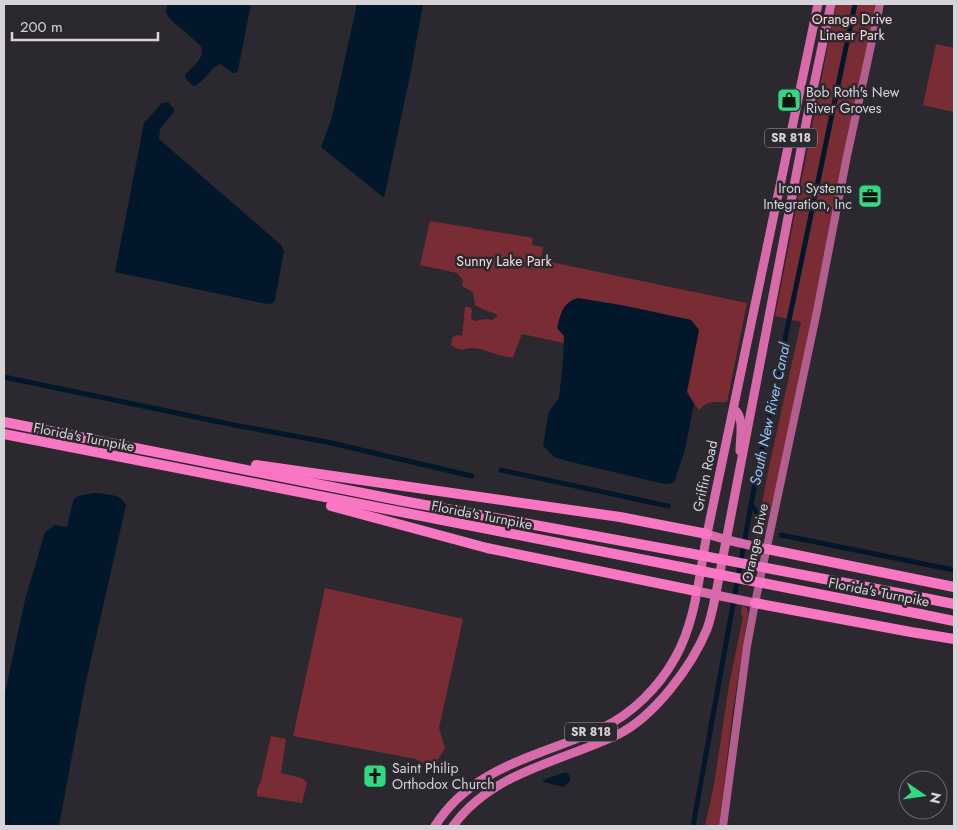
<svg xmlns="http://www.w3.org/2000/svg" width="958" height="830" viewBox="0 0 958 830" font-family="Jost,sans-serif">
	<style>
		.green { fill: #792c33 }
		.water { fill: #03172b }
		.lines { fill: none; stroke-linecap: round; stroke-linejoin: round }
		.canal { stroke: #03172b; stroke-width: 5 }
		.secondary { stroke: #b25e8e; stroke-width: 8 }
		.primary { stroke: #d76baa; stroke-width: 9 }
		.highway { stroke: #f976c3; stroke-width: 10 }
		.highway-bridge { stroke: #f976c3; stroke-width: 10 }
		.labels { text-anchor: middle; stroke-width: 5; stroke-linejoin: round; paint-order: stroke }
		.shield { fill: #2c282f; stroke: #a3a0a5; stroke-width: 1 }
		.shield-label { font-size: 12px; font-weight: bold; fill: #d6d4d8 }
		.park-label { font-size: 14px; fill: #f7dbdb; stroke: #2c282f }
		.poi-label { font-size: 14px; fill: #d6d4d8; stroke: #2c282f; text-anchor: start }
		.street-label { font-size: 14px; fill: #d6d4d8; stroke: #2c282f }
		.water-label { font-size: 15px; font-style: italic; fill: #94c5f9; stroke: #2c282f }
	</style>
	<rect width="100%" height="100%" fill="#2c282f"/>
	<g class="green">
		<path d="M 836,4 L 877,4 C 841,182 807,360 764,536 L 758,538 L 755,541 L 759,518 L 762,516 L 762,504 L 767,476 L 801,322 L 775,316 Z"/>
		<path d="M 936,44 L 954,48 L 954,112 L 923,105 Z"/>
		<path d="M 430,221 L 533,238 L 532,245 L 543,247 L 541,260 L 747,303 L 727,402 C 713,403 710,399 699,410 L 686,392 L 699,330 L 691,320 L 621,305 L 564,335 L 564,343 L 522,334 L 513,357 C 499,358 487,349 474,348 C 462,347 465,354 451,345 L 452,338 L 456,335 L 462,336 L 465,307 L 469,307 L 472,309 L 471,318 L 474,321 L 485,319 L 493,320 L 497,316 L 497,314 C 489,312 482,309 475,305 L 473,292 L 462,286 L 463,280 L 457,273 L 420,265 Z"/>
		<path d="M 325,588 L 463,619 L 439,728 L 445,748 L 432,770 L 416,759 L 293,736 Z"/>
		<path d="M 742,605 L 747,608 L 748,614 L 733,710 L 719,826 L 705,826 L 714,785 L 729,685 L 743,617 L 741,613 Z"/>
		<path d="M 271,736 L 286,739 L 281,773 L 302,778 L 307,783 L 302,803 L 257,796 L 257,790 L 261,781 Z"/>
	</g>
	<g class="water">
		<path d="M 167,4 L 251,4 L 238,70 L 236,73 L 233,73 L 220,64 C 210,68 205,81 195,86 C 191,85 186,80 185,75 C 192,67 206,58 201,46 L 170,19 L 166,13 Z"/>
		<path d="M 357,4 L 423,4 L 412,66 L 384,198 L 321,147 L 332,117 Z"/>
		<path d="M 168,102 L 174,109 L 174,112 L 160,129 L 159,139 L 281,245 L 284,251 L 275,300 L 273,303 L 267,304 L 115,272 L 144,123 L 162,103 Z"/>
		<path d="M 578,298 L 621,305 L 691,320 L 699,330 L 687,392 L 694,404 L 685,450 L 674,483 L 664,484 L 567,461 L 554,457 L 543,446 L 549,411 L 559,398 L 563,361 L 564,336 L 557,328 C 561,313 562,303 578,298 Z"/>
		<path d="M 95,493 C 107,495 120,493 126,505 L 85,686 L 59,826 L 4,826 L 4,697 L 25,600 L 45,532 L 55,525 L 67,527 L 73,501 L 76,497 L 82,495 Z"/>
		<path d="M 566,772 L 570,776 L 570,781 L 564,787 L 543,782 L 543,780 Z"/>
	</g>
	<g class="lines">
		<g class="canal">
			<path d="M 4,377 L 234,425 L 327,442 L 472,476"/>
			<path d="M 501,470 L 668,506"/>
			<path d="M 751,505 L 761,517"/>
			<path d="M 781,535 L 954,570"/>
			<path d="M 693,826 L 755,483 L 855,4"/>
		</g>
		<path class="secondary" d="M 723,826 L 747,646 L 755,603 L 816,316 L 847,156 L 880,4"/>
		<g class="primary">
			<path d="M 734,409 C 745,418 740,437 740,451"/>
			<path d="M 707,534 L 727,540 L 767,549"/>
			<path d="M 696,591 L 755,603"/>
			<path d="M 435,826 C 473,765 542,756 602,728 C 632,714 659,687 675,658 C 696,621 699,575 707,534 L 818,4"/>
			<path d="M 453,826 C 492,772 560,762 617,735 C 654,717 692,666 707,629 C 712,616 714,602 717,588 L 808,113 L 831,4"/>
		</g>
		<g class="highway">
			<path d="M 4,422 L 403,501 L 688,553"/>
			<path d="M 4,434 L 681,567"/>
			<path d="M 256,465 L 620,517 L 707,534"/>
			<path d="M 331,506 L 487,548 L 696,591"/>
			<path d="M 767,549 L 954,587"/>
			<path d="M 924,598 L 954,604"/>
			<path d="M 755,603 L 911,632 L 954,639"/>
			<path d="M 920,614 L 954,621"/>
		</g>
		<g class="highway-bridge">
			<path d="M 688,553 L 924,598"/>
			<path d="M 681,567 L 920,614"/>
		</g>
	</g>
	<defs>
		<g id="shop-square" transform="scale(1.25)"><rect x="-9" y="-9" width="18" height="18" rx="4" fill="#32d882" stroke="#2c282f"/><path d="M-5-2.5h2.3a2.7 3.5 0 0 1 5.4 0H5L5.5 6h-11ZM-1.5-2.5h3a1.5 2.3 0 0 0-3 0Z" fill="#111"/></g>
		<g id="office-square" transform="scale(1.25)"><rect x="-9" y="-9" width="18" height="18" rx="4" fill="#32d882" stroke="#2c282f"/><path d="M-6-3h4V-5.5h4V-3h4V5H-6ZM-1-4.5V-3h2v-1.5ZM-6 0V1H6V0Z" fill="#111"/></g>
		<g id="church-square" transform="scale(1.25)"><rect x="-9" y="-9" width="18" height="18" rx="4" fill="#32d882" stroke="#2c282f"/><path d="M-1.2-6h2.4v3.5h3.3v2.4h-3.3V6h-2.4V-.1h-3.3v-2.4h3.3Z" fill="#111"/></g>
	</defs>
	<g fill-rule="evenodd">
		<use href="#shop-square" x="789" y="100"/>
		<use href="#office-square" x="870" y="196"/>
		<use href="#church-square" x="375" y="776"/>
	</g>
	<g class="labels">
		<g class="shield">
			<rect x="765" y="128.5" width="52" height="19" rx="4"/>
			<rect x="565" y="722.5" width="52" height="19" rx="4"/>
		</g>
		<g class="shield-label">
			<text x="791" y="142">SR 818</text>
			<text x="591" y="736">SR 818</text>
		</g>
		<g class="park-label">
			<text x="852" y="24">Orange Drive<tspan x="852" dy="16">Linear Park</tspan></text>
			<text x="504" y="266">Sunny Lake Park</text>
		</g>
		<g class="poi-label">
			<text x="806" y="97">Bob Roth's New<tspan x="806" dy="16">River Groves</tspan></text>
			<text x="852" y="193" text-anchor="end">Iron Systems<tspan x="852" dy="16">Integration, Inc</tspan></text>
			<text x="392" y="773">Saint Philip<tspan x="392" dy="16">Orthodox Church</tspan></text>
		</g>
		<g class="street-label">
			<text transform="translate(84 437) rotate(11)" y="5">Florida's Turnpike</text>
			<text transform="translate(705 476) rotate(-78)" y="5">Griffin Road</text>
			<text transform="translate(482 515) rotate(11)" y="5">Florida's Turnpike</text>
			<text transform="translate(755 543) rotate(-78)" y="5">Orange Drive</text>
			<text transform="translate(879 592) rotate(11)" y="5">Florida's Turnpike</text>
		</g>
		<g class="water-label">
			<text transform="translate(770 414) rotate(-78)" y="5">South New River Canal</text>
		</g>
	</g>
	<rect width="958" height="830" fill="none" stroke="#d6d4d8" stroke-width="10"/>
	<g transform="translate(923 795) rotate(103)"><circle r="24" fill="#2c282f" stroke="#706d73"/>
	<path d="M0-4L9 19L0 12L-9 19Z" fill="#32d882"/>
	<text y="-8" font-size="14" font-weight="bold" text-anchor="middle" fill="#d6d4d8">N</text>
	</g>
	<path d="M12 32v8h146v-8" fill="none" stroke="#d6d4d8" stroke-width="2.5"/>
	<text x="20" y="32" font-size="15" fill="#d6d4d8" stroke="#2c282f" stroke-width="4" paint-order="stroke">200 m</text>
</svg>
